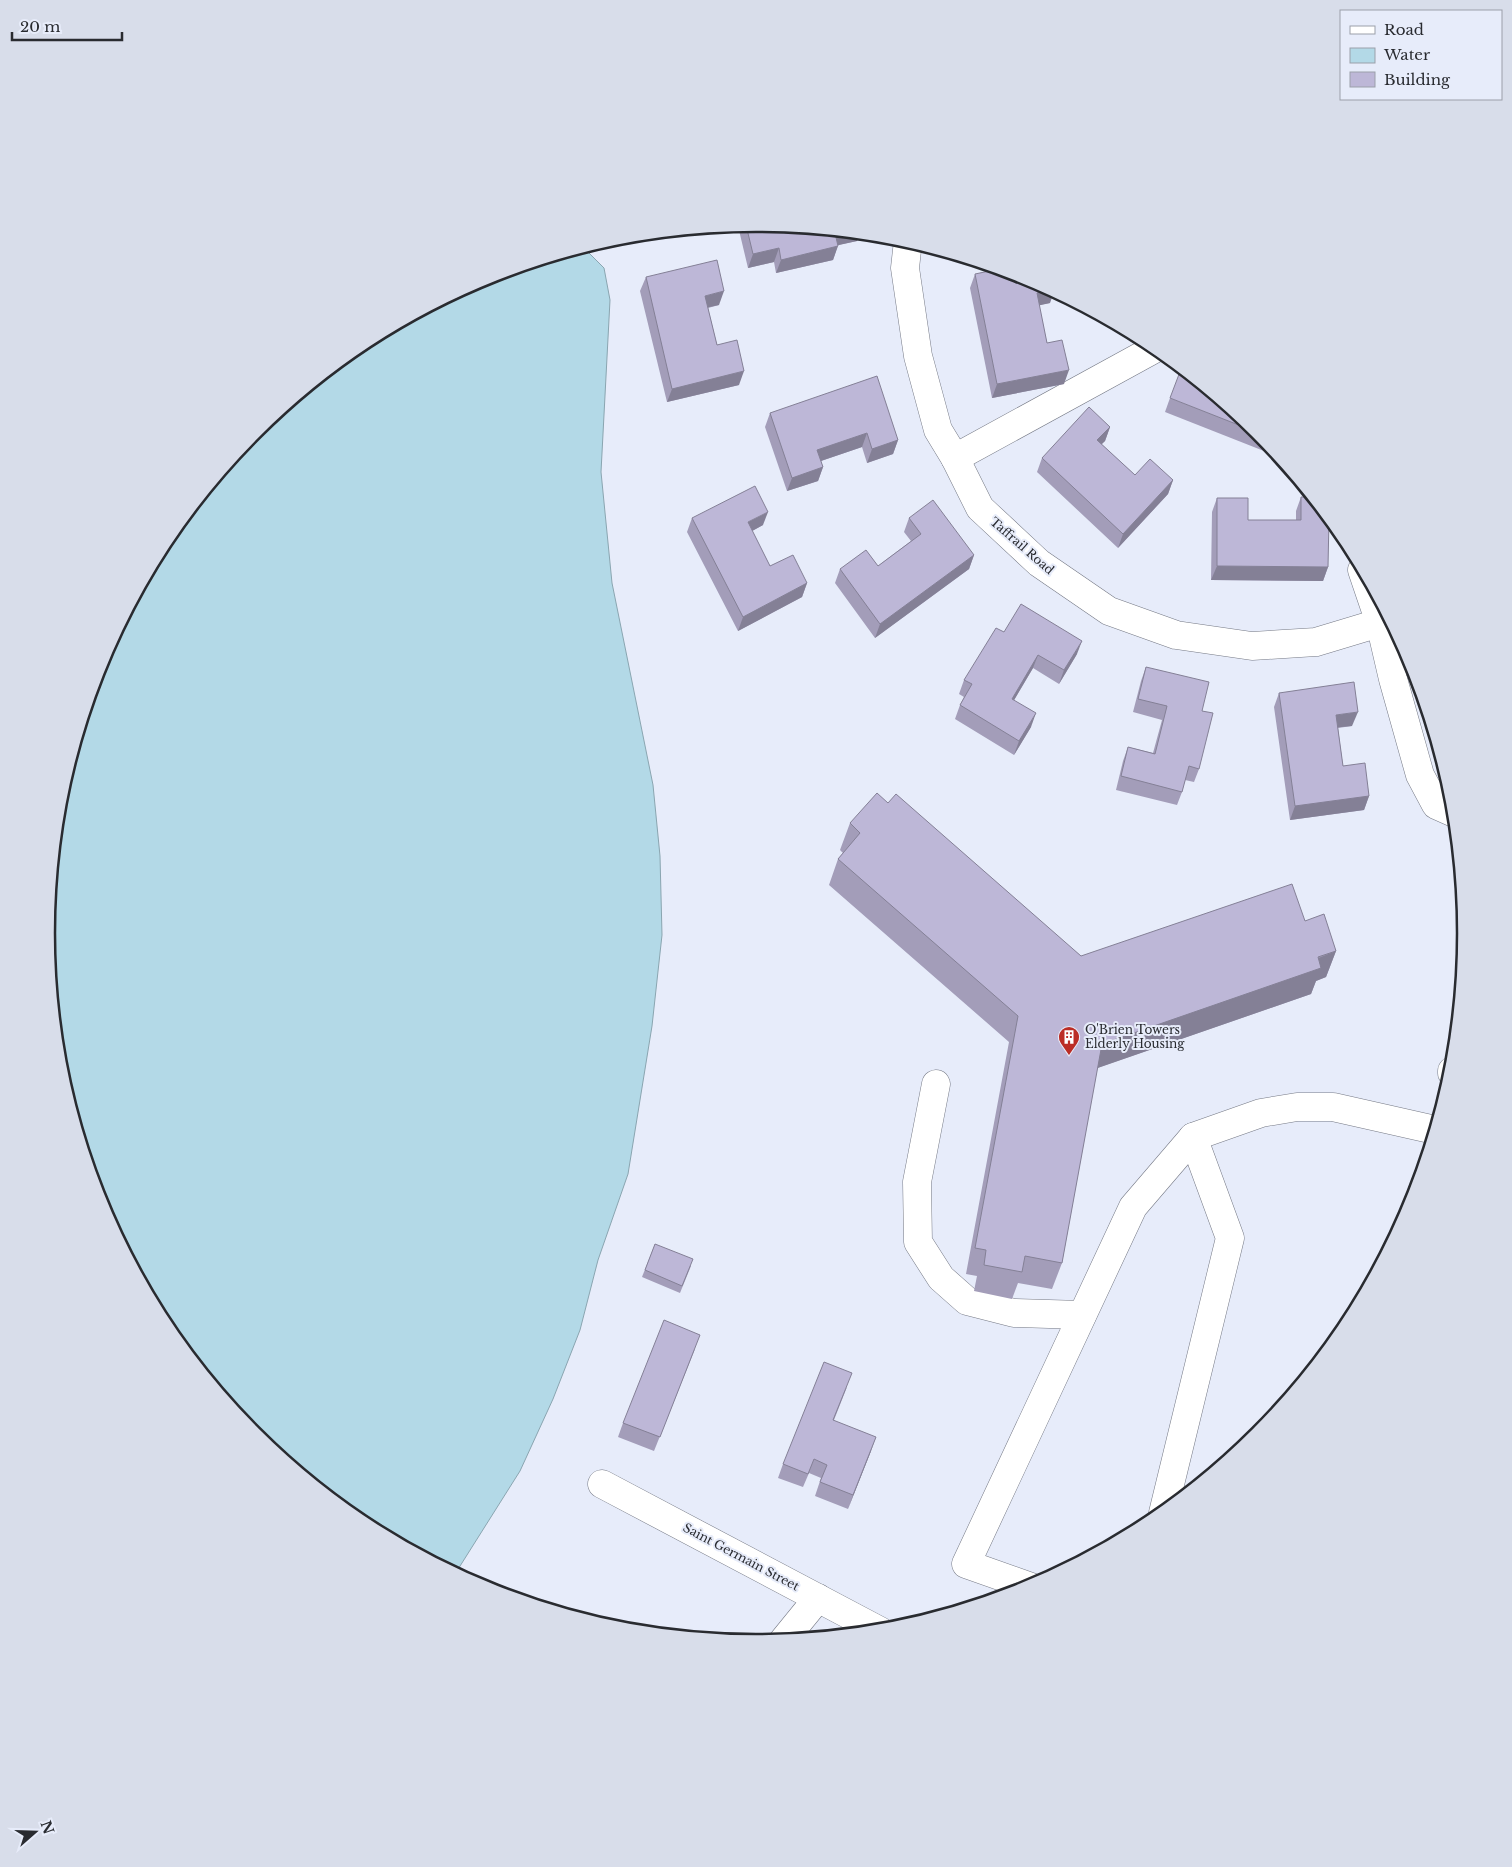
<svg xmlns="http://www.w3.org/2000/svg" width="1512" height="1867" viewBox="0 0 1512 1867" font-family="'Libre Baskerville',serif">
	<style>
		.water { fill: #b3d9e7; stroke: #8aa5b0 }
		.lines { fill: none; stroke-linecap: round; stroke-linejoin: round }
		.minor-casing { stroke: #757985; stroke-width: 29 }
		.minor { stroke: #fff; stroke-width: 28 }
		.wall { fill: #a39db9 }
		.shaded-wall { fill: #848096 }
		.building { fill: #bdb7d7; stroke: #848096 }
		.labels { text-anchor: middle; stroke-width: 4; stroke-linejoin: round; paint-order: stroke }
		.street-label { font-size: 12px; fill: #292b30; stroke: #e7ecfa }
		.poi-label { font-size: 12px; fill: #292b30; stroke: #e7ecfa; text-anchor: start }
		.rim { fill: none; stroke: #292b30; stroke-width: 2.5 }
	</style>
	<rect width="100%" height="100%" fill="#e7ecfa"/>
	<path class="water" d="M 584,248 L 604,268 L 610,300 L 601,472 L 612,583 L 653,785 L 660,856 L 662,935 L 652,1026 L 628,1174 L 598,1260 L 580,1330 L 553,1399 L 520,1471 L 455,1574 L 361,1523 L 254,1435 L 166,1328 L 100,1205 L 60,1072 L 46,933 L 60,795 L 100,662 L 166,539 L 254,431 L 362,343 L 485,278 Z"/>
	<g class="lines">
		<g class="minor-casing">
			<g id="minor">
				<path d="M 908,241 L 905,268 L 918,356 L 938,430 L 955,458 L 980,508 L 1039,563 L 1109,611 L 1176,635 L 1252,646 L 1316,642 L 1389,620"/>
				<path d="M 955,458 L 1156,348"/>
				<path d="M 1362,570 L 1380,623 L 1393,679 L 1420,775 L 1436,805 L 1454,813"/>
				<path d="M 1452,1073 L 1452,1071"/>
				<path d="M 936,1084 L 917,1182 L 918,1242 L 941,1278 L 967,1301 L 1014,1313 L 1082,1315"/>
				<path d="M 602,1484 L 880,1631"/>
				<path d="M 1163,1513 L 1230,1238 L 1193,1137"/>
				<path d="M 1031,1587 L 966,1564 L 1133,1207 L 1193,1137 L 1261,1113 L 1297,1107 L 1333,1107 L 1435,1130"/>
				<path d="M 783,1641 L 818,1598"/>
			</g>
		</g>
		<use href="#minor" class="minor"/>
	</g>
	<g class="wall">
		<path d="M 756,224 L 860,234 L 857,241 L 838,245 L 833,260 L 776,273 L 774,262 L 748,268 L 738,226 Z"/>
		<path d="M 975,274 L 1050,303 L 1039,305 L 1047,343 L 1064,384 L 992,398 L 970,288 Z"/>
		<path d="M 646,277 L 719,305 L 708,308 L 717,345 L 739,385 L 667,402 L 640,291 Z"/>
		<path d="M 1170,398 L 1258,432 L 1271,447 L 1269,453 L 1165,412 Z"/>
		<path d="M 770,413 L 898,440 L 893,454 L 867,463 L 862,447 L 821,461 L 823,467 L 818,481 L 787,491 L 765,427 Z"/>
		<path d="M 1110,427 L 1105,441 L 1101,444 L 1135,475 L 1173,480 L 1168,494 L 1118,548 L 1037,472 L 1042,458 Z"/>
		<path d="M 1301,497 L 1328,567 L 1323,581 L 1211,580 L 1212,512 L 1217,498 L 1248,520 L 1296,520 L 1296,511 Z"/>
		<path d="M 692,518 L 763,525 L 752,531 L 770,566 L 807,583 L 802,597 L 738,631 L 687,532 Z"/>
		<path d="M 909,518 L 974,555 L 969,569 L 875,638 L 835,583 L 840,569 L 878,566 L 911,541 L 904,532 Z"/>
		<path d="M 1004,632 L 1077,654 L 1059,684 L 1033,668 L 1014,700 L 1031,727 L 1014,755 L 955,719 L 960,705 L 964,697 L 959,694 L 964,680 Z"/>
		<path d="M 1146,667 L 1202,711 L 1199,769 L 1194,782 L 1185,780 L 1182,792 L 1177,805 L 1116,790 L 1123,761 L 1128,747 L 1153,753 L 1162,720 L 1133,712 L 1141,681 Z"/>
		<path d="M 1415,673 L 1421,692 L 1414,677 Z"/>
		<path d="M 1279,693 L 1352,726 L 1338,728 L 1343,766 L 1369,796 L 1364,810 L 1290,820 L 1274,707 Z"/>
		<path d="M 888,803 L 1081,956 L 1305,921 L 1336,951 L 1326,977 L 1316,981 L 1311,994 L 1097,1068 L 1062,1263 L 1052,1289 L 1018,1283 L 1012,1299 L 974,1291 L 977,1276 L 966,1274 L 1009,1042 L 829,885 L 838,859 L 843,853 L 840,850 L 850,823 Z"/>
		<path d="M 655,1244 L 691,1266 L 680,1293 L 642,1277 Z"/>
		<path d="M 695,1349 L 654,1451 L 618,1437 L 623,1423 Z"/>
		<path d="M 847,1387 L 834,1420 L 871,1451 L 848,1509 L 815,1496 L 821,1478 L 809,1473 L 803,1487 L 778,1478 L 783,1464 Z"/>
	</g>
	<g class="shaded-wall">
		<path d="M 840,232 L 860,234 L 857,241 L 830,247 L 835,233 Z"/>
		<path d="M 838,246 L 833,260 L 776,273 L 781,260 Z"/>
		<path d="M 779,248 L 774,262 L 748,268 L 753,254 Z"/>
		<path d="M 1051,290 L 1054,292 L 1050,303 L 1032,307 L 1037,293 Z"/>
		<path d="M 724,291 L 719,305 L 700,309 L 705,296 Z"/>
		<path d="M 1069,370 L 1064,384 L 992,398 L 997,384 Z"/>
		<path d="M 744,371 L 739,385 L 667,402 L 672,389 Z"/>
		<path d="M 1110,427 L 1105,441 L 1092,454 L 1097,440 Z"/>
		<path d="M 867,433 L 862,447 L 812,464 L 817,450 Z"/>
		<path d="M 898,440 L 893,454 L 867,463 L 872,449 Z"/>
		<path d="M 823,467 L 818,481 L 787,491 L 792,478 Z"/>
		<path d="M 1173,480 L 1168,494 L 1118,548 L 1123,534 Z"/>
		<path d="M 768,512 L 763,525 L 743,536 L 748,522 Z"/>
		<path d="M 974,555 L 969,569 L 875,638 L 880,624 Z"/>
		<path d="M 1217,566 L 1328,567 L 1323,581 L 1211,580 Z"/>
		<path d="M 807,583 L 802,597 L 738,631 L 743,617 Z"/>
		<path d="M 1082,641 L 1077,654 L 1059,684 L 1064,670 Z"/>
		<path d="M 1038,655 L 1033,668 L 1007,712 L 1012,699 Z"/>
		<path d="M 1358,712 L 1352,726 L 1331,728 L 1336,715 Z"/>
		<path d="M 1036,713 L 1031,727 L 1014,755 L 1019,741 Z"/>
		<path d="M 1369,796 L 1364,810 L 1290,820 L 1295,806 Z"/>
		<path d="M 1336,951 L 1326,977 L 1316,981 L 1311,994 L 1092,1070 L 1102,1044 Z"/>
		<path d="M 876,1437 L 871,1451 L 848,1509 L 853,1495 Z"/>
	</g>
	<g class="building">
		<path d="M 756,224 L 840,232 L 835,233 L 838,246 L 781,260 L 779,248 L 753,254 L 746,225 Z"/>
		<path d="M 717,260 L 724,291 L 705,296 L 717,345 L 737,340 L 744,371 L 672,389 L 646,277 Z"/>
		<path d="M 999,269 L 1028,278 L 1051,290 L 1037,293 L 1047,343 L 1062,340 L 1069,370 L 997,384 L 975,274 Z"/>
		<path d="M 1181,369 L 1258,432 L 1259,433 L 1170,398 Z"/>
		<path d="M 877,376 L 898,440 L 872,449 L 867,433 L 817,450 L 823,467 L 792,478 L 770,413 Z"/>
		<path d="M 1089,407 L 1110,427 L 1097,440 L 1135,475 L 1150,459 L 1173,480 L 1123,534 L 1042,458 Z"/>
		<path d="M 755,486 L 768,512 L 748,522 L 770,566 L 793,555 L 807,583 L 743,617 L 692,518 Z"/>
		<path d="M 1301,497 L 1312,497 L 1329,518 L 1328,567 L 1217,566 L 1217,498 L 1248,498 L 1248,520 L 1301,520 Z"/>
		<path d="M 933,500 L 974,555 L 880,624 L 840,569 L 866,550 L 878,566 L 921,534 L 909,518 Z"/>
		<path d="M 1021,604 L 1082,641 L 1064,670 L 1038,655 L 1012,699 L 1036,713 L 1019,741 L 960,705 L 972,684 L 964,680 L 996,628 L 1004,632 Z"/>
		<path d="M 1146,667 L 1209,682 L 1202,711 L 1213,713 L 1199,769 L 1189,766 L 1182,792 L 1121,776 L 1128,747 L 1155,754 L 1167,706 L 1138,699 Z"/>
		<path d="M 1354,682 L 1358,712 L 1336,715 L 1343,766 L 1365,763 L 1369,796 L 1295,806 L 1279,693 Z"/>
		<path d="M 877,793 L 888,803 L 896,794 L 1081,956 L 1292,884 L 1305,921 L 1324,914 L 1336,951 L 1318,957 L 1321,968 L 1102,1044 L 1062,1263 L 1025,1256 L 1022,1272 L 984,1265 L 986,1250 L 975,1248 L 1018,1016 L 838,859 L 860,833 L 850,823 Z"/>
		<path d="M 655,1244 L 693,1259 L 682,1286 L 645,1270 Z"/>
		<path d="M 664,1320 L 700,1335 L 660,1437 L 623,1423 Z"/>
		<path d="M 824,1362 L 852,1373 L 833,1420 L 876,1437 L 853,1495 L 820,1482 L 827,1465 L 814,1459 L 808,1474 L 783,1464 Z"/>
	</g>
	<defs>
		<g id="building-pin" transform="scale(1.125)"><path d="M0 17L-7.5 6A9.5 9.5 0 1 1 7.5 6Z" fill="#bb2d26" stroke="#e7ecfa"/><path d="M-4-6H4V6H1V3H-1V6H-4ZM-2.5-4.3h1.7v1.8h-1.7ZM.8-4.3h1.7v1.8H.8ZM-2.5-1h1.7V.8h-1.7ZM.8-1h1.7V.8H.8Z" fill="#fff"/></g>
	</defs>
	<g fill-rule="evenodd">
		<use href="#building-pin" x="1069" y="1037"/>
	</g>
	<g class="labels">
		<g class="street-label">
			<text transform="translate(1022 546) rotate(41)" y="4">Taffrail Road</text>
			<text transform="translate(741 1557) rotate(28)" y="4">Saint Germain Street</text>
		</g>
		<g class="poi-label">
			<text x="1085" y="1034">O'Brien Towers<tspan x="1085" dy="14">Elderly Housing</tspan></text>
		</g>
	</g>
	<path d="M0 0H1512V1867H0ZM55 933a701 701 0 1 1 1402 0a701 701 0 1 1-1402 0Z" fill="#d8ddea" fill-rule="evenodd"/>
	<path class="rim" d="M55 933a701 701 0 1 1 1402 0a701 701 0 1 1-1402 0Z"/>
	<rect x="1340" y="10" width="162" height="90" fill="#e7ecfa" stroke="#9b9fa9"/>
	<rect x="1350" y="26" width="25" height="8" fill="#ffffff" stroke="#9b9fa9"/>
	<text x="1384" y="35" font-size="15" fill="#292b30">Road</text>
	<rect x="1350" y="48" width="25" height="15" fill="#b3d9e7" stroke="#9b9fa9"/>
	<text x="1384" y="60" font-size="15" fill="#292b30">Water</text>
	<rect x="1350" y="72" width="25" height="15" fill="#bdb7d7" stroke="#9b9fa9"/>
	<text x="1384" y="85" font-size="15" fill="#292b30">Building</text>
	<g transform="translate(35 1832) rotate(70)" stroke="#e7ecfa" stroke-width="4" paint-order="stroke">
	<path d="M0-4L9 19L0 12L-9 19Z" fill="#292b30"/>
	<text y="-8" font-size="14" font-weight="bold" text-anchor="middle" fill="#292b30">N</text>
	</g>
	<path d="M12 32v8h110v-8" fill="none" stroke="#292b30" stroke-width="2.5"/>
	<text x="20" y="32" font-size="15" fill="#292b30" stroke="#e7ecfa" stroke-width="4" paint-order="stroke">20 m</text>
</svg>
